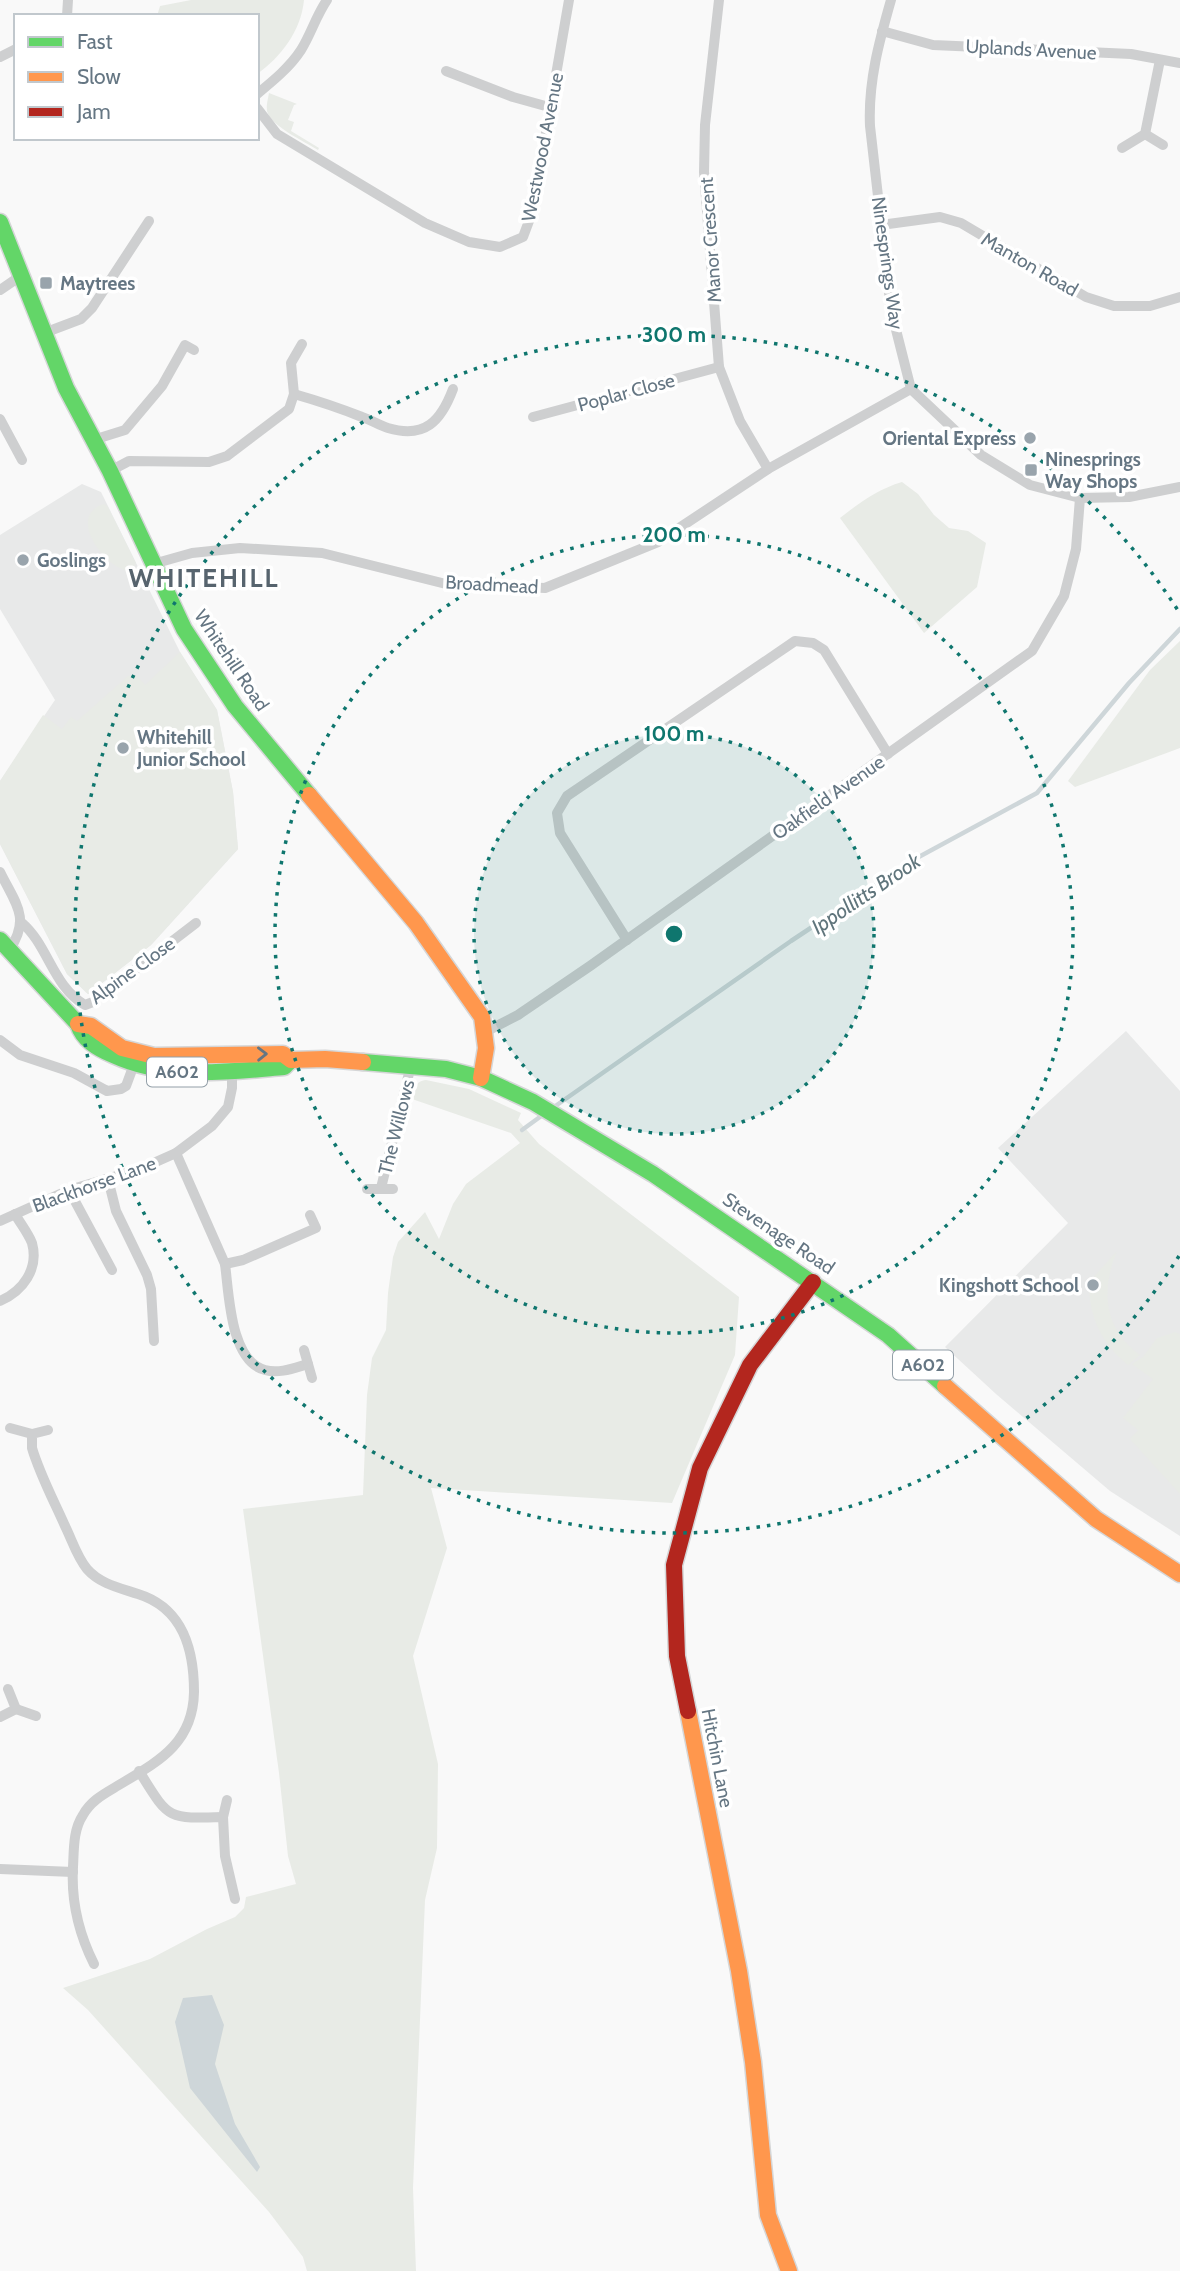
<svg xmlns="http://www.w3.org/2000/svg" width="1180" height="2271" viewBox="0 0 1180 2271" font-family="Cabin,sans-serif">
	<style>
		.built { fill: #e8e9e9 }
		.green { fill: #e8ebe6 }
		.water { fill: #ced6d9 }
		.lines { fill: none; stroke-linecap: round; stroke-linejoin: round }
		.stream { stroke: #ced6d9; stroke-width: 4.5 }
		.fast-casing { stroke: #d5d6d7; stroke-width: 19 }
		.slow-casing { stroke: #d5d6d7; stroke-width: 19 }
		.jam-casing { stroke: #d5d6d7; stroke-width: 19 }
		.street { stroke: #cecfd0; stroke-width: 10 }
		.fast { stroke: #63d668; stroke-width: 16 }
		.slow { stroke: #ff974d; stroke-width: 16 }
		.jam { stroke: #b3261e; stroke-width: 16 }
		.oneway { stroke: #657683 }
		.ring { fill: none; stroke: #0f766e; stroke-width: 3.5; stroke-dasharray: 3.5 7 }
		.poi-dot { fill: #99a4ac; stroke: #fff; stroke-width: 2.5 }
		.labels { text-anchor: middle; stroke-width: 7; stroke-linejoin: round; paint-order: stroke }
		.shield { fill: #fff; stroke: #939fa8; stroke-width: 2 }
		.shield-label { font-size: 18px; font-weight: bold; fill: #657683 }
		.street-label { font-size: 19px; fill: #657683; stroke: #fff }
		.poi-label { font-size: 19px; font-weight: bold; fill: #657683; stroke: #fff; text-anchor: start }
		.water-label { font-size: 21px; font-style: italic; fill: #60757c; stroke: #fff }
		.district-label { font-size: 26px; font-weight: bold; letter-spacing: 2px; fill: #57646e; stroke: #fff }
		.centre { fill: #0f766e; stroke: #fff; stroke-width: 3.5 }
		.ring-label { font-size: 21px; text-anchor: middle; font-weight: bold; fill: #0f766e; stroke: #fff; stroke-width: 7; stroke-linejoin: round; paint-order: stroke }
	</style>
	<rect width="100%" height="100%" fill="#f9f9f9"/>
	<g class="built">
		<path d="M 82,484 L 101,492 L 180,652 L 217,710 L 233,792 L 238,849 L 151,945 L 88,994 L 67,974 L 0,844 L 0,781 L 55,700 L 0,609 L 0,535 Z"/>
		<path d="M 1126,1031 L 1180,1091 L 1180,1536 L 1110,1491 L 996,1394 L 945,1347 L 1068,1223 L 998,1148 Z"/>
	</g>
	<g class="green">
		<path d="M 191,0 L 304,0 C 301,31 281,57 257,74 L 257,16 L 157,16 L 160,6 Z"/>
		<path d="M 269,93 L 297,104 L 294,105 L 288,120 L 294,122 L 291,131 L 319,148 L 318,150 C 306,142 270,126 267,111 C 266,105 268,99 269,93 Z"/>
		<path d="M 902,482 L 918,494 L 934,515 L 949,528 L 968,531 L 986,543 L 977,587 L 924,633 L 840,518 C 859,503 878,489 902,482 Z"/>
		<path d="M 104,504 L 108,507 L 136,563 L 132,571 C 108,573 64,516 104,504 Z"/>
		<path d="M 1180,641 L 1180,748 L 1075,787 L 1068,781 L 1150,670 Z"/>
		<path d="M 180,652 L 217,710 L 233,792 L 238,849 L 151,945 L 88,994 L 67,974 L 0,844 L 0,781 L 43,715 L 62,729 L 71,717 L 77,721 L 128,676 L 133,677 L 136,675 L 145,685 Z"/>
		<path d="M 426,1080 L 469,1089 L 521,1113 L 518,1120 L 539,1144 L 739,1297 L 735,1355 L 672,1503 L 431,1488 L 447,1548 L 413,1656 L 438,1764 L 437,1848 L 425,1900 L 413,2188 L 416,2271 L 307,2271 L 303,2257 L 269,2212 L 88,2010 L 63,1988 L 150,1959 L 207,1929 L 235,1917 L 244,1908 L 246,1897 L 296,1884 L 288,1856 L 279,1773 L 243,1509 L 363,1495 L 367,1395 L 372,1358 L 386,1330 L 388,1293 L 393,1257 L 398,1242 L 425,1212 L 439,1239 L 453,1204 L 466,1184 L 520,1143 L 511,1133 L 412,1099 C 415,1089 415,1081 426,1080 Z"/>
		<path d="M 1117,1251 C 1101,1290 1103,1328 1140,1355 L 1128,1365 C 1101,1343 1089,1317 1089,1282 Z"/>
		<path d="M 1175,1332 L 1180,1334 L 1180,1494 L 1130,1439 L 1138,1430 L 1123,1418 L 1153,1379 L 1132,1364 L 1143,1357 L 1157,1338 Z"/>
	</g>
	<path class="water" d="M 212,1995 L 224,2025 L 215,2064 L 235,2124 L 260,2167 L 257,2172 L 190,2088 L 175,2022 L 183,1998 Z"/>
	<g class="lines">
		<g class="stream">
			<path d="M 554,1107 L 791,941 L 915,859 L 1037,793 L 1129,683 L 1180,629"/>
			<path d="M 522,1130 L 544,1114"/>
		</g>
		<g class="fast-casing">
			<g id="fast">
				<path d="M 0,222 L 66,388 L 110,471 L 184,629 L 235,706 L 309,795"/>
				<path d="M 0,940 L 78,1024 C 83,1040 97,1048 113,1055 C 167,1080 226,1072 284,1067 L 291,1060"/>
				<path d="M 363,1062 L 446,1069 L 481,1078 L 533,1102 L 653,1174 L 888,1335 L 945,1386"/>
			</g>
		</g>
		<g class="slow-casing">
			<g id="slow">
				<path d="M 309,795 L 416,923 L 482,1017 L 486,1048 L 481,1078"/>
				<path d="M 78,1024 L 91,1026 L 122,1048 L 154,1056 L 283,1054 L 291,1060 L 325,1059 L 363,1062"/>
				<path d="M 945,1386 L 1096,1519 L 1180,1574"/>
				<path d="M 688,1711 L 739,1971 L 753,2062 L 768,2215 L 789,2271"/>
			</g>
		</g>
		<g class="jam-casing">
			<path id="jam" d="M 688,1711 L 677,1656 L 674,1565 L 700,1468 L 750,1365 L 813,1282"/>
		</g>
		<g class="street">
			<path d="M 719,0 L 705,125 L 704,172 L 719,367 L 740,421 L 768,469"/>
			<path d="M 891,0 C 879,42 868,82 870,126 L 891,310 L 911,389 L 981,455 L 1030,485 L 1080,498 L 1129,497 L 1180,487"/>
			<path d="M 67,16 L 68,0"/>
			<path d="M 882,31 L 933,45 L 1131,54 L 1180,63"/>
			<path d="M 0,57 L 16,49"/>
			<path d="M 446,71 L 513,97 L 549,107"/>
			<path d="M 257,94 C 273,81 290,67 301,50 C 311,34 316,16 327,0"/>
			<path d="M 257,108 L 277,134 L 425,223 L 469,242 L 500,247 L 523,237 L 532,213 L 569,0"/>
			<path d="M 1145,134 L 1163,145"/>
			<path d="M 1122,148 L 1145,134 L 1160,60"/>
			<path d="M 881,225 L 940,217 L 961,223 L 1086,297 L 1114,306 L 1150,306 L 1180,297"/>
			<path d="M 0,290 L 22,275"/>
			<path d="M 44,333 L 81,319 L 92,308 L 149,221"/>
			<path d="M 294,394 C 315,400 342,409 362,417 C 371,420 379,425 388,428 C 425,439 441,421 453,389"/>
			<path d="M 533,417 L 719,367"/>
			<path d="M 0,419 L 22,460"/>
			<path d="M 93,440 L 125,430 L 162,386 L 185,345 L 194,350"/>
			<path d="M 110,471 L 129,461 L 209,462 L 227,456 L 289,409 L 294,394 L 291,363 L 302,344"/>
			<path d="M 153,564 L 192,553 L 240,548 L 322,553 L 446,584 L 545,588 L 658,542 L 768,469 L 911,389"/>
			<path d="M 0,872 C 15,903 31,917 10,949"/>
			<path d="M 22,923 C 48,945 53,987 85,1005 L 93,1002 L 196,923"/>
			<path d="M 627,940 L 560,833 L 557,813 L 567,796 L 795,641 L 813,643 L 824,650 L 888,754"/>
			<path d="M 487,1031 L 518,1015 L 590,966 L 1032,651 L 1064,596 L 1076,549 L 1080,498"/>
			<path d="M 0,1040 L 20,1055 L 74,1073 L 107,1091 L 121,1089 L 126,1086 L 136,1059"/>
			<path d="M 176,1153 L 225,1264 L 243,1260 L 316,1228 L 310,1215"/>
			<path d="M 108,1179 L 116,1211 L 147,1275 L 151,1289 L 154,1341"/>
			<path d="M 381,1188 L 411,1065"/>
			<path d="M 367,1189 L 393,1189"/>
			<path d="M 69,1190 L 112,1270"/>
			<path d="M 0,1221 L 69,1190 L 140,1169 L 176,1153 L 212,1126 L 228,1107 L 232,1088 L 232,1068"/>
			<path d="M 225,1264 C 229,1293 230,1361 265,1370 C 279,1374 294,1368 308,1364 L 312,1378"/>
			<path d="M 0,1301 C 23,1291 39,1269 32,1243 C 28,1233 20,1223 15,1214"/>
			<path d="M 304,1350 L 308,1364"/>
			<path d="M 10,1428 L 32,1434"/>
			<path d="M 48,1430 L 32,1434 L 32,1448 C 40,1475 54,1501 65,1526 C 72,1540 77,1557 87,1569 C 100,1584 120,1588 138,1594 C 183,1608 194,1649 194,1692 C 193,1746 155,1763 114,1788 C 102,1795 90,1802 83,1815 C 73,1830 74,1849 73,1867 C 71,1902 78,1932 94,1964"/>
			<path d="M 16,1709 L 36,1716"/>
			<path d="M 0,1717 L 16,1709 L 8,1689"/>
			<path d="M 139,1771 C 169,1819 166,1819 223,1817 L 225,1856 L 235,1899"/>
			<path d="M 223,1817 L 227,1800"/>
			<path d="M 0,1869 L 73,1872"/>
		</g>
		<use href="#fast" class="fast"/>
		<use href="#slow" class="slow"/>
		<use href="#jam" class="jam"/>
	</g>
	<defs><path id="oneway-chevron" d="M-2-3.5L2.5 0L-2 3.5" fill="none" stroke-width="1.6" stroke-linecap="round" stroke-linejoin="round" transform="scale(1.75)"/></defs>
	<use class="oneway" href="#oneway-chevron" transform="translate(262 1054) rotate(-1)"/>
	<circle cx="674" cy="934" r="200" fill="#0f766e" fill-opacity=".12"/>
	<g class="ring">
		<circle cx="674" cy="934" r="200"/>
		<circle cx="674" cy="934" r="399"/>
		<path d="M1179 1256A599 599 0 1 1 1179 612"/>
	</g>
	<g class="poi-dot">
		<rect x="39" y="276" width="14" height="14" rx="3.5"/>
		<circle cx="1030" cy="438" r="7"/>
		<rect x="1024" y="463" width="14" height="14" rx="3.5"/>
		<circle cx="23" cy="560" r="7"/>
		<circle cx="123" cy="748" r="7"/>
		<circle cx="1093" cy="1285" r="7"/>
	</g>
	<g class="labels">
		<g class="shield">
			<rect x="147" y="1057.5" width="60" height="29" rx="5"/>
			<rect x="893" y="1350.5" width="60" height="29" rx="5"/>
		</g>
		<g class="shield-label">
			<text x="177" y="1078">A602</text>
			<text x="923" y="1371">A602</text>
		</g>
		<g class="street-label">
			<text transform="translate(1031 49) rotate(3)" y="7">Uplands Avenue</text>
			<text transform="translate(542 147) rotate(-79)" y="7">Westwood Avenue</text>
			<text transform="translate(710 240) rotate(-94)" y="7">Manor Crescent</text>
			<text transform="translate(888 263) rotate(82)" y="7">Ninesprings Way</text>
			<text transform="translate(1030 264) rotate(30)" y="7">Manton Road</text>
			<text transform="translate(626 392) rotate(-15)" y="7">Poplar Close</text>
			<text transform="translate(492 584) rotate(3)" y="7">Broadmead</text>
			<text transform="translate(232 660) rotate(56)" y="7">Whitehill Road</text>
			<text transform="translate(828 797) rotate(-35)" y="7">Oakfield Avenue</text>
			<text transform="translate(132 970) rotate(-36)" y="7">Alpine Close</text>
			<text transform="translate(396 1127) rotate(-76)" y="7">The Willows</text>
			<text transform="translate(94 1184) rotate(-20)" y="7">Blackhorse Lane</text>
			<text transform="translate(779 1233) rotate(34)" y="7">Stevenage Road</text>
			<text transform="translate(718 1758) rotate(79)" y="7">Hitchin Lane</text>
		</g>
		<g class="poi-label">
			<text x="60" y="290">Maytrees</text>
			<text x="1016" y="445" text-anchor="end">Oriental Express</text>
			<text x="1045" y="466">Ninesprings<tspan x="1045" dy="22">Way Shops</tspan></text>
			<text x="37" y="567">Goslings</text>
			<text x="137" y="744">Whitehill<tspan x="137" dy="22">Junior School</tspan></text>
			<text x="1079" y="1292" text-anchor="end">Kingshott School</text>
		</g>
		<g class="water-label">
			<text transform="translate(866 894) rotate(-34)" y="7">Ippollitts Brook</text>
		</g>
		<g class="district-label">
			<text x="204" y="587">WHITEHILL</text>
		</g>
	</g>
	<circle cx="674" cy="934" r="10" class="centre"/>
	<g class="ring-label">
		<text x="674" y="342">300 m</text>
		<text x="674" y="542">200 m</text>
		<text x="674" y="741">100 m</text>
	</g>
	<rect x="14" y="14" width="245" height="126" fill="#ffffff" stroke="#c1c8cd" stroke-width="2"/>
	<rect x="28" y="37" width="35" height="10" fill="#63d668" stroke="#c1c8cd" stroke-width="2"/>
	<text x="77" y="49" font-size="21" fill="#657683">Fast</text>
	<rect x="28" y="72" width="35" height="10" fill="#ff974d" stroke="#c1c8cd" stroke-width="2"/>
	<text x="77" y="84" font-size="21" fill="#657683">Slow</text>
	<rect x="28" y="107" width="35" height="10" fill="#b3261e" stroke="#c1c8cd" stroke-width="2"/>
	<text x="77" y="119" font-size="21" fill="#657683">Jam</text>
</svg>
